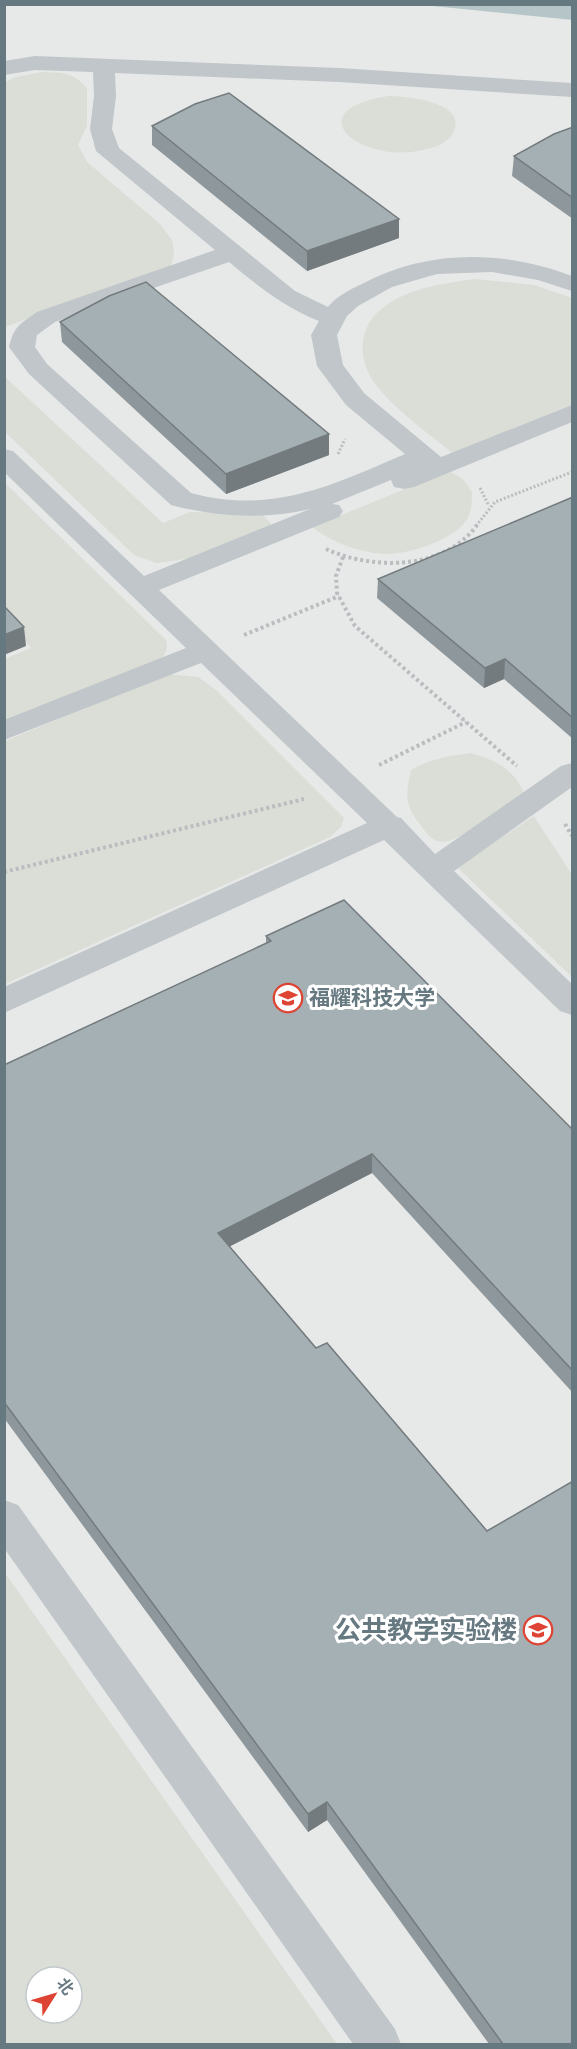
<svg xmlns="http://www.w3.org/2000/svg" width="577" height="2049" viewBox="0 0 577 2049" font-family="'Work Sans','Noto Sans SC',sans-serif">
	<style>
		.built { fill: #e7e9e8; fill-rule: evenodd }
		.green { fill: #daded7; fill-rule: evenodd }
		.water { fill: #b6c5c7 }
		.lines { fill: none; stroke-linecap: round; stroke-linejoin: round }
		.path-far1 { stroke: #b9bdbf; stroke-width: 3; stroke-dasharray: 2 2; stroke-linecap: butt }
		.path { stroke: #b9bdbf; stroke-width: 4; stroke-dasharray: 3 3; stroke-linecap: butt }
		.minor { fill: #c0c6c9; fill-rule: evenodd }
		.wall { fill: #8e979b }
		.shaded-wall { fill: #747b7e }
		.building { fill: #a5b0b4; stroke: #747b7e; stroke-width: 1.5 }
		.labels { text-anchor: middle; stroke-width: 6; stroke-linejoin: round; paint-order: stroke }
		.poi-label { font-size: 21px; font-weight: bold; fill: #667981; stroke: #fff; text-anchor: start }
		.near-poi-label { font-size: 26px; font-weight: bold; fill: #667981; stroke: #fff; text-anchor: end }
	</style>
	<rect width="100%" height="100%" fill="#f9f9f7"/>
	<path class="built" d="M 423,4 L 572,20 L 572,2044 L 5,2044 L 5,5 ZM 36,1977 L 72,1977 L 72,2013 L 36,2013 Z"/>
	<g class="green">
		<path d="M 42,72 C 64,73 71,71 87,88 L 87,126 L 78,145 L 87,162 L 160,224 L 172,240 L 174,253 L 171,266 L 5,327 L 5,82 L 16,77 Z"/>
		<path d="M 388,96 C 405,96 470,102 453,133 C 448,142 437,147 427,149 C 363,167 293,111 388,96 Z"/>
		<path d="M 475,279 L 534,285 L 572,298 L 572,405 L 452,453 C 431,435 397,411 380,390 C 356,363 355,325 388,304 C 413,287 447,283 475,279 Z"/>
		<path d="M 4,376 L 163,523 L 190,512 L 261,512 L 275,529 L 193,558 L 157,563 L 134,555 L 5,432 Z"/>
		<path d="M 449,471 L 462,478 L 472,492 C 472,500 472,508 469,515 C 460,539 408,555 384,554 C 358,552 333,543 312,527 Z"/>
		<path d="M 5,483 L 166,640 C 169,650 164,656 157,663 L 5,724 L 4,659 L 31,648 L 5,621 Z"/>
		<path d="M 168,674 L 198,677 L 216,690 L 344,818 L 341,827 L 330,837 L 5,984 L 5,741 Z"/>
		<path d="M 470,753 C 494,759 514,769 524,793 C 508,804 461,841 444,842 C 432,843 425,831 419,823 C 404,805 406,792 411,770 C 430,759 449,756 470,753 Z"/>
		<path d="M 534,816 L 572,875 L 572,977 L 457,867 Z"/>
		<path d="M 5,1573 L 337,2044 L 5,2044 ZM 36,1977 L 72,1977 L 72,2013 L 36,2013 Z"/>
	</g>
	<path class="water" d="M 423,5 L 572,5 L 572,20 Z"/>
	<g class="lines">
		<g class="path-far1">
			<path d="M 338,454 L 345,439"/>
			<path d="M 480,488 L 489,506"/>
			<path d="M 476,526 L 495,502 L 572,472"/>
		</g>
		<g class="path">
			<path d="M 326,549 C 372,570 444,571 477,525"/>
			<path d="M 343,557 L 336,576 L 337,593 L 355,626 L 517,766"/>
			<path d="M 244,635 L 339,596"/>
			<path d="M 379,765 L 466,722"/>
			<path d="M 565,824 L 572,836"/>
			<path d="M 4,872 L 304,799"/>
		</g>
		<g class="minor">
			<path d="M 35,56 L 339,68 L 572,83 L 572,97 L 339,82 L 115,73 L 116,96 L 112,129 L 119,148 L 295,291 L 328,307 C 337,296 349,290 362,284 C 427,249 504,250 572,276 L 572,291 L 538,280 L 492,272 L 437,274 L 392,287 L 358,306 L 347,316 L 337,335 L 343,365 L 364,393 L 441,457 L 572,405 L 572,422 L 414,487 L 404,489 L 394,487 L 391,480 L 332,504 L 339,505 L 343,511 L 339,517 L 159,590 L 397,817 L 401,818 L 435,854 L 561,766 L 572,763 L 572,787 L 454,871 L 572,984 L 572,1015 L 560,1011 L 384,840 L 4,1013 L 4,987 L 367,823 L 201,663 L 4,740 L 4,720 L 186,648 L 4,472 L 4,449 L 13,451 L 144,576 L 310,509 C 263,520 217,517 171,505 L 29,374 L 9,347 C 14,326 20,324 37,312 L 215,250 L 96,151 L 90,129 L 94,96 L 93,72 L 35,70 L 4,75 L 4,61 ZM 229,262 C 258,286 284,307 319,321 L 311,335 L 317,366 L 346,405 L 405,454 C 333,485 272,515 191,493 L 47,364 L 35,347 L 37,335 L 55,322 Z"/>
			<path d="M 4,1500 L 18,1505 L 395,2029 L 401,2044 L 353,2044 L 4,1548 Z"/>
		</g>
	</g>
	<g class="wall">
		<path d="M 152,126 L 399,238 L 307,271 L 152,145 Z"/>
		<path d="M 573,127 L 573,219 L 512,176 L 514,156 Z"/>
		<path d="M 60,322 L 329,455 L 226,494 L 62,342 Z"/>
		<path d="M 573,497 L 573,739 L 504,679 L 484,688 L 377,598 L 378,579 Z"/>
		<path d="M 266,936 L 573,1130 L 573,1393 L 372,1173 L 230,1246 L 573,2044 L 489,2044 L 327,1820 L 308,1832 L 4,1418 L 4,1065 L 266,943 Z"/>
	</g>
	<g class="shaded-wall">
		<path d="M 399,219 L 399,238 L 307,271 L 307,251 Z"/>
		<path d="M 329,434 L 329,455 L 226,494 L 226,474 Z"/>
		<path d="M 24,627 L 26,646 L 4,655 L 4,635 Z"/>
		<path d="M 505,659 L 504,679 L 484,688 L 485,668 Z"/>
		<path d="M 372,1154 L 372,1173 L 219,1252 L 218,1233 Z"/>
		<path d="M 327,1802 L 327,1820 L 308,1832 L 308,1814 Z"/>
	</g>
	<g class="building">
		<path d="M 229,93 L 399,219 L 307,251 L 152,126 L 195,104 Z"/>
		<path d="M 573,127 L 573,198 L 514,156 L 554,134 Z"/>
		<path d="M 146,282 L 329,434 L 226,474 L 60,322 L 109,296 Z"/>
		<path d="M 573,497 L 573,718 L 505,659 L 485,668 L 378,579 Z"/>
		<path d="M 4,606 L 24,627 L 4,635 Z"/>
		<path d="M 344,900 L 573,1130 L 573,1371 L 372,1154 L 218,1233 L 316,1348 L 327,1343 L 487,1531 L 573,1481 L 573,2044 L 503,2044 L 327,1802 L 308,1814 L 4,1402 L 4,1065 L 271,941 L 266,936 Z"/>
	</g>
	<defs>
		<g id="university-ring" transform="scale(1.5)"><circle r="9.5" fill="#fff" stroke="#de4433" stroke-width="1.5"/><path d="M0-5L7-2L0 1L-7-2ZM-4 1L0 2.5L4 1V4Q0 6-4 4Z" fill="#de4433"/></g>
	</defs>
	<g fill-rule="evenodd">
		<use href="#university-ring" x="288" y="998"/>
		<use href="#university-ring" x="538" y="1630"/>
	</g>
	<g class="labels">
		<g class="poi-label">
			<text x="309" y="1005">福耀科技大学</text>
		</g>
		<g class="near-poi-label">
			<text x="517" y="1639">公共教学实验楼</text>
		</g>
	</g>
	<rect width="577" height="2049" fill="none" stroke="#667981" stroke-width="12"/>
	<g transform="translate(54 1995) rotate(53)"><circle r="28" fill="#ffffff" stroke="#c2c9cd" stroke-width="1.5"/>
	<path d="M0-4.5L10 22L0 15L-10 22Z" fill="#de4433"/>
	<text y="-9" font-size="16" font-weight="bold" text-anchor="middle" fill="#667981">北</text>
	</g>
</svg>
